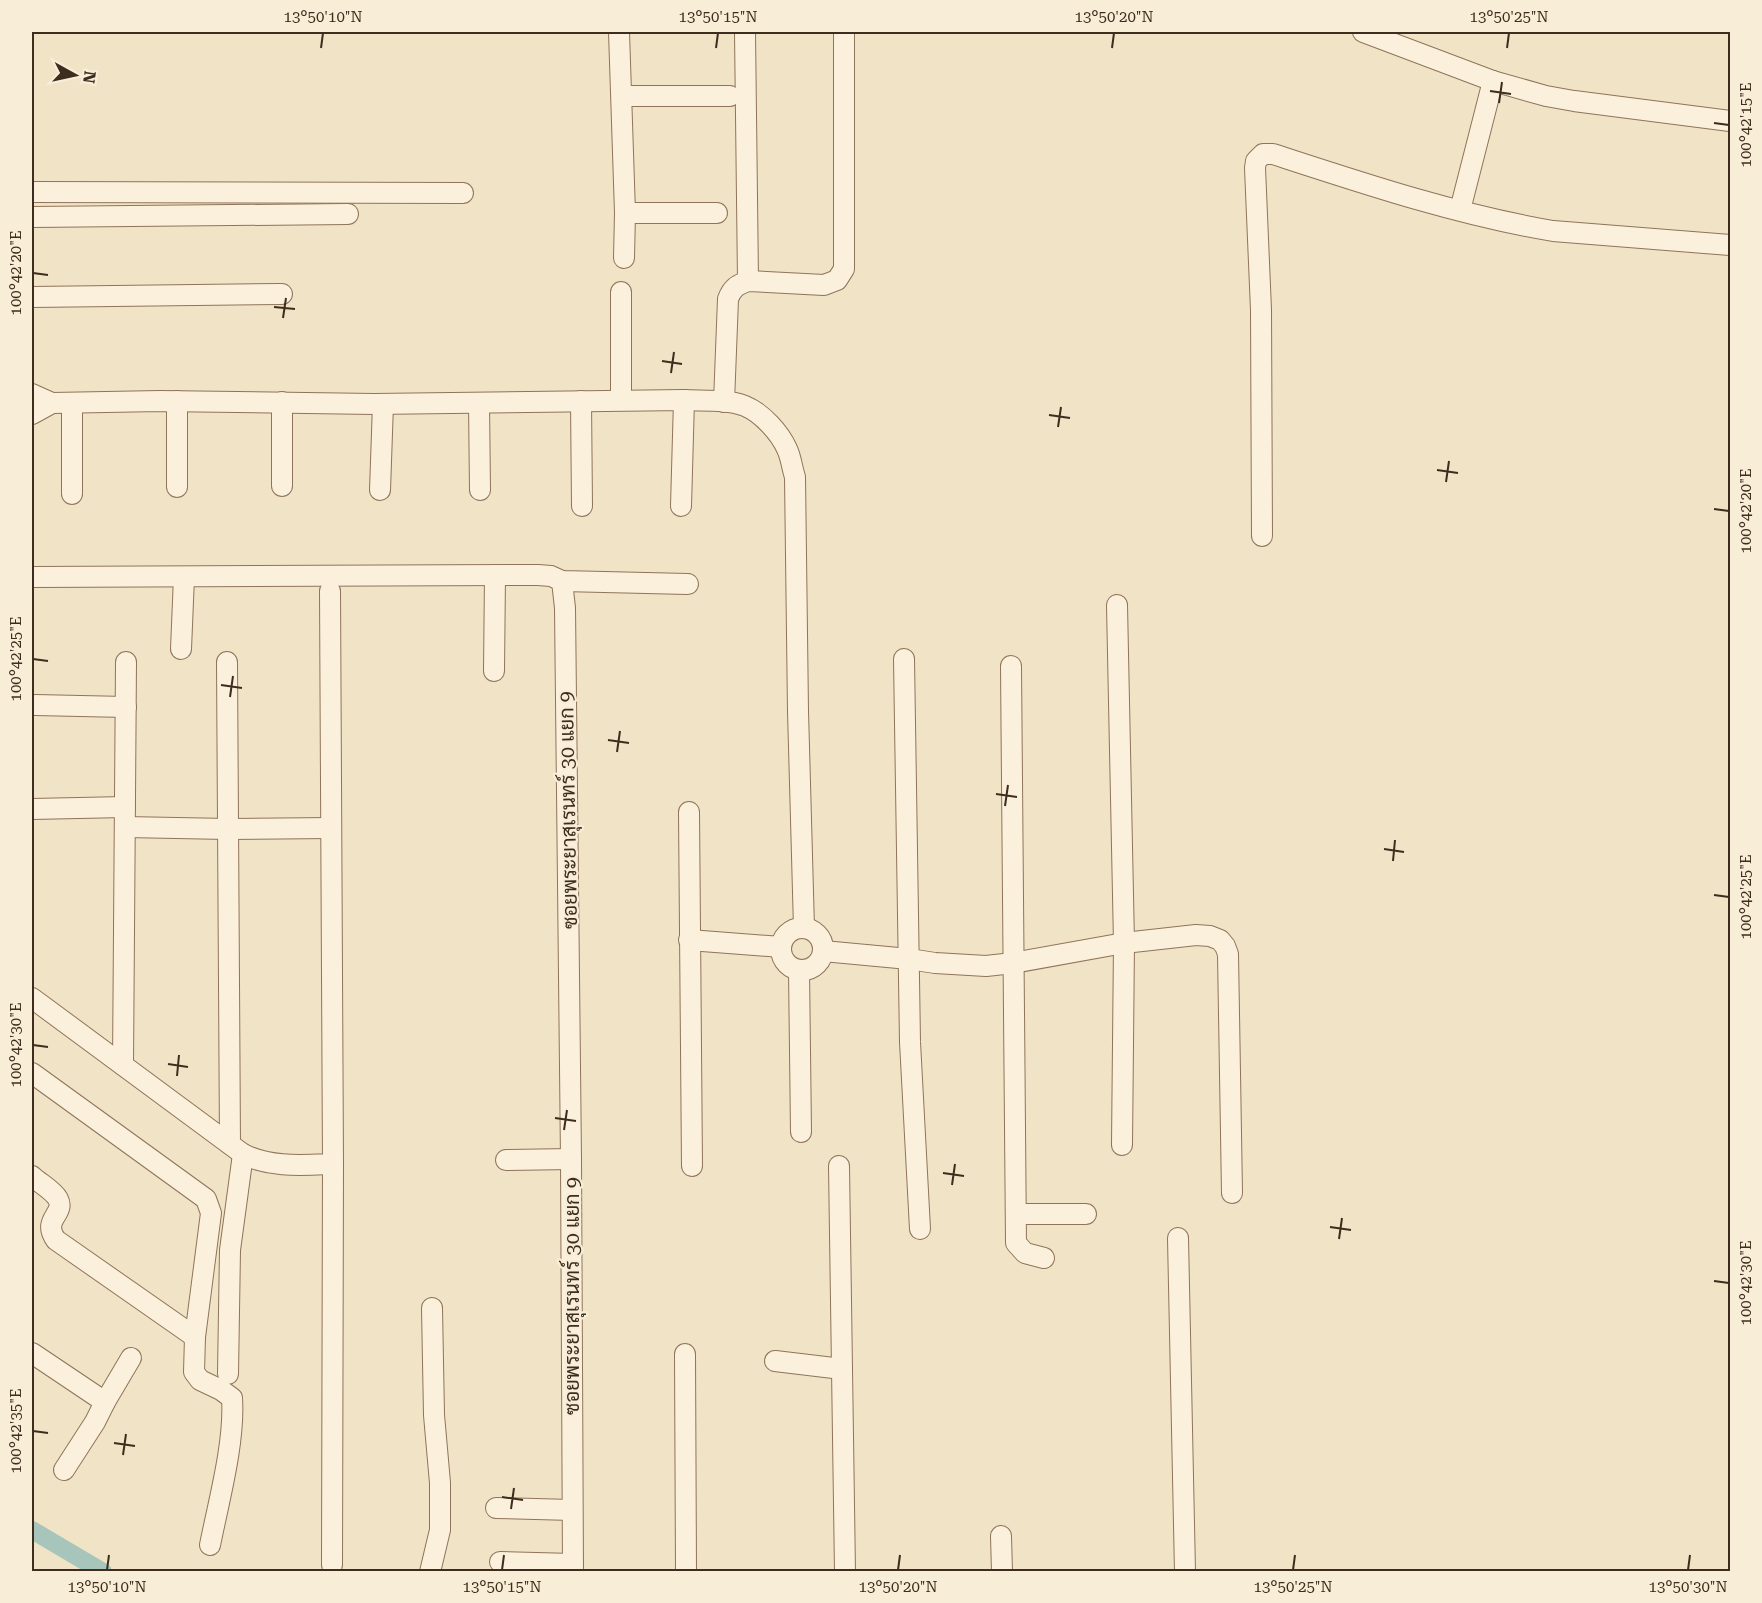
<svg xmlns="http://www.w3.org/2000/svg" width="1762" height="1603" viewBox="0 0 1762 1603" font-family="'Roboto Serif',Sarabun,serif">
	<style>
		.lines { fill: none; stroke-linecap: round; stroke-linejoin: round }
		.canal { stroke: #a8c5bb; stroke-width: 18 }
		.minor-casing { stroke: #8f745a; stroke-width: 22 }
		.minor { stroke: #fbf0db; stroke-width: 20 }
		.ticks { fill: none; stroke: #3e2d1f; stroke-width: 2 }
		.labels { text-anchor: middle; stroke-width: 4.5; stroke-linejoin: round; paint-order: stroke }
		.street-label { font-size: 20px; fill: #3e2d1f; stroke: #f8edd7 }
		.neatline { fill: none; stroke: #3e2d1f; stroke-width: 2 }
		.ticks-label { font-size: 15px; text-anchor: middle; fill: #3e2d1f }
	</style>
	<rect width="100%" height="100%" fill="#f1e3c6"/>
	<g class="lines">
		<path class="canal" d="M 32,1530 L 103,1572"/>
		<g class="minor-casing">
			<g id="minor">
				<path d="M 619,32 L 625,213 L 624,258"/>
				<path d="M 745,32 L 748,281"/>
				<path d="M 1363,32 L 1493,81 L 1546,96 L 1574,101 L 1730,121"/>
				<path d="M 622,96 L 730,96"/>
				<path d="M 32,192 L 463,193"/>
				<path d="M 1460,210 L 1493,81"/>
				<path d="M 625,213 L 717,213"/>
				<path d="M 32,217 L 348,214"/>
				<path d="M 32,297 L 282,294"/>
				<path d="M 32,394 L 52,403 L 160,401 L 374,404 L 684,400 C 703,401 727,399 745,406 C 762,413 780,433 787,449 C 791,457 792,468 795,477 L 798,711 L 804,928"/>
				<path d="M 621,400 L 621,292"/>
				<path d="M 581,401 L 582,506"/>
				<path d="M 282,402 L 282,486"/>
				<path d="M 724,402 L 728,299 C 732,288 737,285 748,281 L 824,285 L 837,280 L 844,269 L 844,32"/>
				<path d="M 479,403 L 480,490"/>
				<path d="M 32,414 L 52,403"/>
				<path d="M 177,487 L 177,401"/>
				<path d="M 380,490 L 383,404"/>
				<path d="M 72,494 L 72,403"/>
				<path d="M 681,506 L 684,400"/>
				<path d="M 1262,536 L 1261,310 L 1255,168 L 1256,161 L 1263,154 L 1273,154 C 1365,184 1458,215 1553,231 L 1730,245"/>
				<path d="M 32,577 L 538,575 L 551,576 L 562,581 L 688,584"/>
				<path d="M 562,581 L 565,608 L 571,1159 L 573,1572"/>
				<path d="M 1117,605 L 1124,943 L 1122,1145"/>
				<path d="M 181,649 L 184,577"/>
				<path d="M 904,659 L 910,1042 L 920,1229"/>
				<path d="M 227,662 L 230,1144"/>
				<path d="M 1011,666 L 1016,1243 L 1025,1253 L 1044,1258"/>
				<path d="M 494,671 L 495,575"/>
				<path d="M 35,705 L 126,707"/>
				<path d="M 32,809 L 125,807"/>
				<path d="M 689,812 L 692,1166"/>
				<path d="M 125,827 L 228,829 L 331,828"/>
				<circle cx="802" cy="949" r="21"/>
				<path d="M 689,940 L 781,947"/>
				<path d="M 823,951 L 909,959 L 935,963 L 986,966 L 1013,963 L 1124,943 L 1196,935 L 1210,936 L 1220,940 L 1225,946 L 1228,954 L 1232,1193"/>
				<path d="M 799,970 L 801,1132"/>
				<path d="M 32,998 L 243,1154 C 271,1168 303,1165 333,1164 L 330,591"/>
				<path d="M 123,1065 L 126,662"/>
				<path d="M 32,1073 L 206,1199 L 211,1213 L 195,1337 L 194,1372 L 200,1380 L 221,1390 L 232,1398 C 235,1442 219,1500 210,1545"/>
				<path d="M 506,1160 L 571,1159"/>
				<path d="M 839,1166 L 845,1572"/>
				<path d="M 32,1176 C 39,1183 53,1190 58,1199 C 66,1214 41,1219 56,1240 L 195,1337"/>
				<path d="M 1016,1214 L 1086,1214"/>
				<path d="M 1178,1238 L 1185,1572"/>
				<path d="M 32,1353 L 105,1402 L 95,1422 L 64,1470"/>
				<path d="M 685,1354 L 686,1572"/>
				<path d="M 775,1361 L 842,1369"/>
				<path d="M 228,1374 L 230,1250 L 243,1154"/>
				<path d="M 105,1402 L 131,1358"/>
				<path d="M 496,1508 L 572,1510"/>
				<path d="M 1001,1536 L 1002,1572"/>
				<path d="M 500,1562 L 573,1564"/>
				<path d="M 332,1565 L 333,1164"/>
				<path d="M 430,1572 L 440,1530 L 440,1483 L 434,1415 L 432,1308"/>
			</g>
		</g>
		<use href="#minor" class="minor"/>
	</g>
	<path class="ticks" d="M 321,48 L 323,33M 716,48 L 718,33M 1112,48 L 1114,33M 1507,48 L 1509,33M 1490,91 L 1511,94M 1499,103 L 1502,82M 1714,123 L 1729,125M 33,273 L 48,275M 274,307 L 295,309M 283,318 L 286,298M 662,361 L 682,364M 671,373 L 674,352M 1049,415 L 1070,418M 1058,427 L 1061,407M 1437,470 L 1458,473M 1446,482 L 1449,461M 1714,509 L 1729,511M 33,659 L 48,661M 221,685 L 242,688M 230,697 L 233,676M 608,740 L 629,743M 617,752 L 620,731M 996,794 L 1017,797M 1005,806 L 1008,785M 1384,849 L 1404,852M 1393,861 L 1395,840M 1714,895 L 1729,897M 33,1045 L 48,1047M 168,1064 L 188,1067M 177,1076 L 179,1055M 555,1118 L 576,1121M 564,1130 L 567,1110M 943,1173 L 964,1176M 952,1185 L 955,1164M 1330,1227 L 1351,1230M 1339,1239 L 1342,1218M 1714,1281 L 1729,1283M 33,1431 L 48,1433M 114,1443 L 135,1446M 123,1455 L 126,1434M 502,1497 L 523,1500M 511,1509 L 514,1488M 107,1570 L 109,1555M 502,1570 L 504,1555M 898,1570 L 900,1555M 1293,1570 L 1295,1555M 1688,1570 L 1690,1555"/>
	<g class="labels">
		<g class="street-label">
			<text transform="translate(568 810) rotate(-91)" y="7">ซอยพระยาสุเรนทร์ 30 แยก 9</text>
			<text transform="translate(572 1296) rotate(-90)" y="7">ซอยพระยาสุเรนทร์ 30 แยก 9</text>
		</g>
	</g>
	<rect width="1762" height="1603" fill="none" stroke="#f8edd7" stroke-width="66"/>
	<g transform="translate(75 75) rotate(98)" stroke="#f8edd7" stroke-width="4.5" paint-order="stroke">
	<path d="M0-4.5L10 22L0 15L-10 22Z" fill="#3e2d1f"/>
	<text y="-9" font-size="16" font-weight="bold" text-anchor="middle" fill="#3e2d1f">N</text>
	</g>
	<rect x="33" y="33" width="1696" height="1537" class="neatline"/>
	<g class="ticks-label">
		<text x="323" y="22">13°50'10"N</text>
		<text x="718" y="22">13°50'15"N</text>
		<text x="1114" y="22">13°50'20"N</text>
		<text x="1509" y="22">13°50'25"N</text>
		<text transform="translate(1746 125) rotate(-90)" y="5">100°42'15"E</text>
		<text transform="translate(16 273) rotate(-90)" y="5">100°42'20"E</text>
		<text transform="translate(1746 511) rotate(-90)" y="5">100°42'20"E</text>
		<text transform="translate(16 659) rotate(-90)" y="5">100°42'25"E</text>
		<text transform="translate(1746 897) rotate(-90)" y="5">100°42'25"E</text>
		<text transform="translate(16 1045) rotate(-90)" y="5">100°42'30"E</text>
		<text transform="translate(1746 1283) rotate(-90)" y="5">100°42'30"E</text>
		<text transform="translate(16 1431) rotate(-90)" y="5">100°42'35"E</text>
		<text x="107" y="1592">13°50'10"N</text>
		<text x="502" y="1592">13°50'15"N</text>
		<text x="898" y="1592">13°50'20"N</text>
		<text x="1293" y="1592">13°50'25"N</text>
		<text x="1688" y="1592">13°50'30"N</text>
	</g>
</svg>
